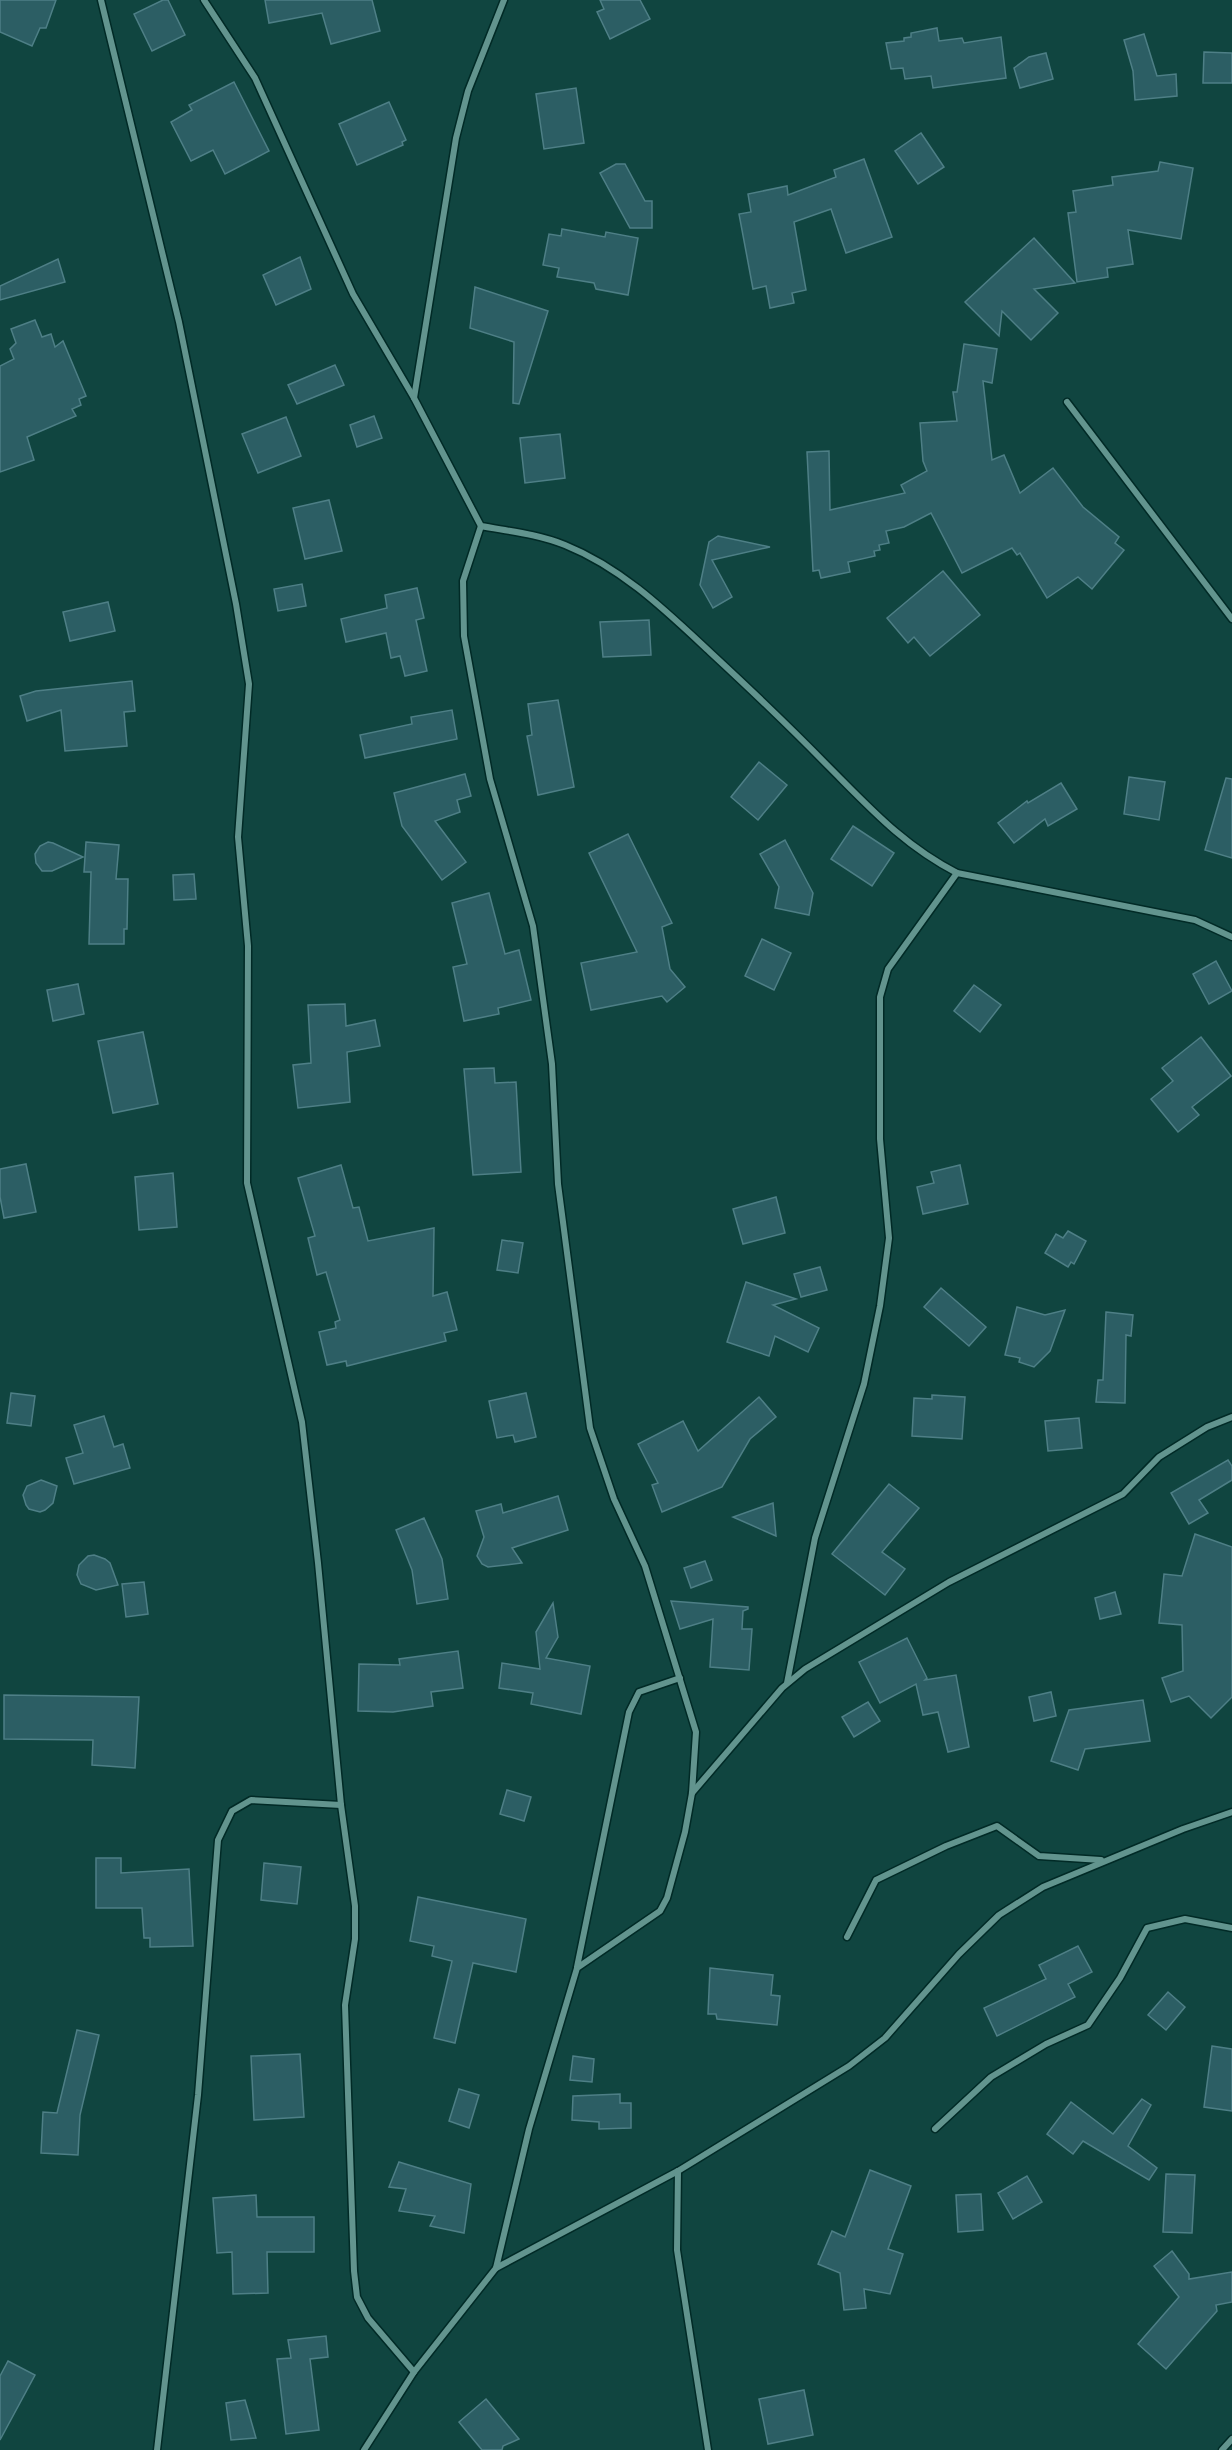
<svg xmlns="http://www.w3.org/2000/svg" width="1232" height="2450" viewBox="0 0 1232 2450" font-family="Bitter,serif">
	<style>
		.building { fill: #2c5e64; stroke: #4e7f86; stroke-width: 1.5 }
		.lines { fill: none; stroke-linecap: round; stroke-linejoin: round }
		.street-casing { stroke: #012a26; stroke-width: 9 }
		.street { stroke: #62948e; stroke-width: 6 }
	</style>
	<rect width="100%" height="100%" fill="#104540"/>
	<g class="building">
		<path d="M 0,0 L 56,0 L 46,28 L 40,28 L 32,46 L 0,32 Z"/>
		<path d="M 163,0 L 168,0 L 185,35 L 152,51 L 134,14 Z"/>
		<path d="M 265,0 L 372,0 L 380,31 L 331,44 L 322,13 L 269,23 Z"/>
		<path d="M 600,0 L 640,0 L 650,19 L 610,39 L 597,12 L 604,9 Z"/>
		<path d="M 937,28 L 939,41 L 962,38 L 964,43 L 1001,37 L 1006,78 L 933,88 L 931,76 L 905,79 L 903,68 L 891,69 L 886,43 L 904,41 L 904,38 L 911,37 L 911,33 Z"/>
		<path d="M 1144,34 L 1157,76 L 1176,74 L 1177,96 L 1135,100 L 1133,71 L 1124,40 Z"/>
		<path d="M 1204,52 L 1232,53 L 1232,83 L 1203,83 Z"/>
		<path d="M 1046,53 L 1053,79 L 1020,88 L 1014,68 L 1029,57 Z"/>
		<path d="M 234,82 L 269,151 L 225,174 L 213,150 L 191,161 L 171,122 L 192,110 L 189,105 Z"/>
		<path d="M 576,88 L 584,143 L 544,149 L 536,94 Z"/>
		<path d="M 389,102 L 406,140 L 402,142 L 403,145 L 357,165 L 339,124 Z"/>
		<path d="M 921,133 L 944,167 L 918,184 L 895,151 Z"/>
		<path d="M 864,159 L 892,237 L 846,253 L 831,209 L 794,222 L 806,290 L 792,293 L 794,303 L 770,308 L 766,286 L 753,289 L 739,214 L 751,212 L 748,194 L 787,186 L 788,195 L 836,177 L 834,170 Z"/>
		<path d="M 1160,162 L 1193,168 L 1181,239 L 1128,230 L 1133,264 L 1107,268 L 1108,277 L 1077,282 L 1068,213 L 1076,212 L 1073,191 L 1113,185 L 1112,177 L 1158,171 Z"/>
		<path d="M 616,164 L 625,164 L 645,201 L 652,201 L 652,228 L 630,228 L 600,173 Z"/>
		<path d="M 562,229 L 605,237 L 606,232 L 638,238 L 628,295 L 596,289 L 594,283 L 557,277 L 559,268 L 543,265 L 549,234 L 561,236 Z"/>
		<path d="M 1034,238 L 1075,283 L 1034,289 L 1058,313 L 1031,340 L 1002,311 L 999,336 L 965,302 Z"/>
		<path d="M 300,257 L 311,289 L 276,305 L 263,275 Z"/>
		<path d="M 58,259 L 65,282 L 0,300 L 0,286 Z"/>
		<path d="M 475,287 L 548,311 L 519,404 L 513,403 L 514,342 L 470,328 Z"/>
		<path d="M 35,320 L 42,337 L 51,334 L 55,347 L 63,341 L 86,396 L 79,399 L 81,405 L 72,409 L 76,416 L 27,437 L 34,460 L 0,472 L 0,366 L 14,359 L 10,349 L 16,343 L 11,329 Z"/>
		<path d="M 964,344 L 997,349 L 992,383 L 983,381 L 992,460 L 1004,455 L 1020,493 L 1053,468 L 1083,507 L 1119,537 L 1115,543 L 1124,550 L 1092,589 L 1078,577 L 1047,598 L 1020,553 L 1017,555 L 1012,548 L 962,573 L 931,513 L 904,527 L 886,531 L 889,543 L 879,545 L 880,550 L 874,551 L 875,556 L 848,562 L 850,572 L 821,578 L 819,570 L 813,571 L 807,452 L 829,451 L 830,510 L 905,493 L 901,485 L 927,471 L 923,461 L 920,423 L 957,421 L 953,392 L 957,392 Z"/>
		<path d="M 335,365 L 344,385 L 297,404 L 288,385 Z"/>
		<path d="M 374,416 L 382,438 L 357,447 L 350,425 Z"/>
		<path d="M 286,417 L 301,456 L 258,473 L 242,434 Z"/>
		<path d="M 560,434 L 565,478 L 525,483 L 520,438 Z"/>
		<path d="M 329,500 L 342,551 L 305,559 L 293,508 Z"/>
		<path d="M 718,536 L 770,547 L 712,560 L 732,597 L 713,608 L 700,585 L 709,542 Z"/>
		<path d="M 943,571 L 980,615 L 930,656 L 914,637 L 908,643 L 887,618 Z"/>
		<path d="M 302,584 L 306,606 L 278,611 L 274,589 Z"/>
		<path d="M 417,588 L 424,618 L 416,620 L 427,671 L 405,676 L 400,656 L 391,658 L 386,633 L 346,642 L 341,619 L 387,608 L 385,595 Z"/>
		<path d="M 108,602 L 115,631 L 70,641 L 63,612 Z"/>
		<path d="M 649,620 L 651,655 L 603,657 L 600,622 Z"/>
		<path d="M 132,681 L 135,711 L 124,712 L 127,746 L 65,751 L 61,710 L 27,721 L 20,696 L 36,691 Z"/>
		<path d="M 558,700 L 574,787 L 538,795 L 527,736 L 532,735 L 528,704 Z"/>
		<path d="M 452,710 L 457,739 L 365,758 L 360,735 L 412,724 L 411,717 Z"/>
		<path d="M 759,762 L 787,785 L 758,820 L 731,797 Z"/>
		<path d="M 465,774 L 471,796 L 457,800 L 460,812 L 435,821 L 466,862 L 442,880 L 402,826 L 394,793 Z"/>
		<path d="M 1129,777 L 1165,782 L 1159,820 L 1124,814 Z"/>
		<path d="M 1226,778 L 1232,779 L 1232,858 L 1205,850 Z"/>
		<path d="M 1061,783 L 1077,809 L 1048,826 L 1045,819 L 1014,843 L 998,823 L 1027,801 L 1028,803 Z"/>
		<path d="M 853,826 L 894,853 L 872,886 L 831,859 Z"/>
		<path d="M 628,834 L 672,923 L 662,927 L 670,969 L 685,987 L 667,1002 L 662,996 L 591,1010 L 581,963 L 637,952 L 589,853 Z"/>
		<path d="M 785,840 L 813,893 L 809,915 L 775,908 L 779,887 L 760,854 Z"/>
		<path d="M 48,842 L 53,843 L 83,857 L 52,871 L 42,871 L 36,863 L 35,854 L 40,846 Z"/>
		<path d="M 86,842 L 119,845 L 116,879 L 128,879 L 127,929 L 124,929 L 124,944 L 89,944 L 91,872 L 84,872 Z"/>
		<path d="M 194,874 L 196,899 L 174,900 L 173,875 Z"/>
		<path d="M 489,893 L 505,954 L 519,950 L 531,1000 L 498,1008 L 499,1014 L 464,1021 L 453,967 L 467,964 L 452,903 Z"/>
		<path d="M 762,939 L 791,953 L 774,990 L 745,976 Z"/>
		<path d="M 1216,961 L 1232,991 L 1209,1004 L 1193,974 Z"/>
		<path d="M 78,984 L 84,1014 L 53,1021 L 47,990 Z"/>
		<path d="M 974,985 L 1001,1005 L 980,1032 L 954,1011 Z"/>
		<path d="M 345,1004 L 346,1026 L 375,1020 L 380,1046 L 347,1052 L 350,1102 L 298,1108 L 293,1065 L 311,1063 L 308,1005 Z"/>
		<path d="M 143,1032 L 158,1104 L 113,1113 L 98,1041 Z"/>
		<path d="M 1201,1037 L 1231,1076 L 1192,1107 L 1199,1115 L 1178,1132 L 1151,1099 L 1173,1081 L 1162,1068 Z"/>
		<path d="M 494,1068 L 495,1083 L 516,1082 L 521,1172 L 473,1175 L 464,1069 Z"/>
		<path d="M 26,1164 L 36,1212 L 4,1218 L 0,1197 L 0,1169 Z"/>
		<path d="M 341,1165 L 353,1208 L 359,1207 L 368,1241 L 434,1228 L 433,1296 L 447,1292 L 457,1330 L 444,1333 L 446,1341 L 347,1366 L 346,1361 L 327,1365 L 319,1332 L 336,1328 L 335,1322 L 340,1320 L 326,1272 L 317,1275 L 308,1238 L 315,1236 L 298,1178 Z"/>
		<path d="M 960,1165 L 968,1204 L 923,1214 L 917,1187 L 934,1183 L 931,1172 Z"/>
		<path d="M 173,1173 L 177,1227 L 139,1230 L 135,1177 Z"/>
		<path d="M 776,1197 L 785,1233 L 743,1244 L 733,1209 Z"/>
		<path d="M 1068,1231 L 1086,1241 L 1074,1264 L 1071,1262 L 1068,1267 L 1045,1253 L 1056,1234 L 1063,1238 Z"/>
		<path d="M 502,1240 L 523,1243 L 518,1273 L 497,1270 Z"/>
		<path d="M 820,1267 L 827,1290 L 801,1297 L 794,1274 Z"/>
		<path d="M 746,1282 L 796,1299 L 773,1305 L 819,1328 L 808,1352 L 775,1336 L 769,1356 L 727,1342 Z"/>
		<path d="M 941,1288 L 986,1327 L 969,1346 L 924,1307 Z"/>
		<path d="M 1017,1307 L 1045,1315 L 1065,1310 L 1050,1351 L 1034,1367 L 1019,1362 L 1020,1358 L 1005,1355 Z"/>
		<path d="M 1106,1312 L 1133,1315 L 1131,1336 L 1126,1335 L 1125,1403 L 1096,1402 L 1098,1380 L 1103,1380 Z"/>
		<path d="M 11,1393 L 35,1396 L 31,1426 L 7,1423 Z"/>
		<path d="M 526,1393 L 536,1437 L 515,1442 L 513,1435 L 497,1438 L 489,1401 Z"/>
		<path d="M 932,1395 L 965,1397 L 962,1439 L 912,1436 L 914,1398 L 932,1399 Z"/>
		<path d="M 759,1397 L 776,1417 L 750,1439 L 722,1487 L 662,1512 L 652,1485 L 658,1483 L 638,1444 L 683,1421 L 698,1451 Z"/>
		<path d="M 104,1416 L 114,1447 L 123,1444 L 130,1468 L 74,1484 L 66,1458 L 83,1453 L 74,1425 Z"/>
		<path d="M 1079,1418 L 1082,1448 L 1048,1451 L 1045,1421 Z"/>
		<path d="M 1228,1460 L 1232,1466 L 1232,1480 L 1199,1500 L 1208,1513 L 1189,1524 L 1171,1493 Z"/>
		<path d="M 41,1480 L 57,1486 L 53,1503 L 45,1510 L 40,1512 L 29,1509 L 26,1505 L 23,1495 L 27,1486 Z"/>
		<path d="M 889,1484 L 919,1508 L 882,1552 L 905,1569 L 885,1595 L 832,1554 Z"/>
		<path d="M 558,1496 L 568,1530 L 512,1548 L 522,1563 L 488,1567 L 482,1564 L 477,1556 L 484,1537 L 476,1511 L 501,1504 L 503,1513 Z"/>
		<path d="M 773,1503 L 776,1536 L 733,1517 Z"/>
		<path d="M 424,1518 L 442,1559 L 448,1599 L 417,1604 L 412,1570 L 396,1530 Z"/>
		<path d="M 1195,1534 L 1232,1547 L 1232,1697 L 1211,1718 L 1189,1696 L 1171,1702 L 1162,1678 L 1183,1671 L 1182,1625 L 1159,1623 L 1164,1574 L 1182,1576 Z"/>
		<path d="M 94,1555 L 105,1559 L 110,1563 L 118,1585 L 96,1590 L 81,1584 L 77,1575 L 79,1565 L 88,1556 Z"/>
		<path d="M 705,1561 L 712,1580 L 691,1588 L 684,1568 Z"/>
		<path d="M 144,1582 L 148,1614 L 126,1617 L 122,1584 Z"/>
		<path d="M 1115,1592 L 1121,1614 L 1100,1619 L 1095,1598 Z"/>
		<path d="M 671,1601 L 748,1607 L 748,1609 L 743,1611 L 742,1629 L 752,1629 L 749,1670 L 710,1667 L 713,1619 L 680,1629 Z"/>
		<path d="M 553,1603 L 558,1637 L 546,1658 L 590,1666 L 581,1714 L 531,1704 L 533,1693 L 499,1688 L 502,1663 L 540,1669 L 536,1632 Z"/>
		<path d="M 907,1638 L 927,1678 L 925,1680 L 956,1675 L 969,1747 L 948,1752 L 938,1712 L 923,1715 L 916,1684 L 880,1703 L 859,1662 Z"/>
		<path d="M 458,1651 L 463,1688 L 431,1692 L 433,1706 L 393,1712 L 358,1711 L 359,1664 L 400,1665 L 399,1659 Z"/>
		<path d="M 1051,1692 L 1056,1716 L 1034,1721 L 1029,1697 Z"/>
		<path d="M 4,1695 L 139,1697 L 135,1768 L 92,1765 L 93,1740 L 4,1739 Z"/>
		<path d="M 1143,1700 L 1150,1741 L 1085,1749 L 1078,1770 L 1051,1761 L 1069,1710 Z"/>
		<path d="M 868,1702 L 880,1721 L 854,1737 L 842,1717 Z"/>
		<path d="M 507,1790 L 531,1797 L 524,1821 L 500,1814 Z"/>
		<path d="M 96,1858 L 121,1858 L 121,1873 L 189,1869 L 193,1946 L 150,1947 L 150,1938 L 144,1938 L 142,1908 L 96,1908 Z"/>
		<path d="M 264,1863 L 301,1867 L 297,1904 L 261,1900 Z"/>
		<path d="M 418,1897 L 526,1919 L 516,1972 L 473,1963 L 455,2043 L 434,2038 L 452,1961 L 432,1956 L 434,1946 L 410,1941 Z"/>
		<path d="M 1078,1946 L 1092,1972 L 1068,1984 L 1075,1997 L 997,2036 L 984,2008 L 1046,1979 L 1039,1965 Z"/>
		<path d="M 710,1968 L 773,1975 L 771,1995 L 780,1996 L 777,2025 L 717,2019 L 716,2014 L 708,2014 Z"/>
		<path d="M 1168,1992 L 1185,2007 L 1166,2030 L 1148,2015 Z"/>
		<path d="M 77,2030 L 99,2035 L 80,2115 L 78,2155 L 41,2153 L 43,2112 L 57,2113 Z"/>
		<path d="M 1212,2046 L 1232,2049 L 1232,2111 L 1204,2107 Z"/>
		<path d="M 300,2054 L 304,2117 L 254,2120 L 251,2056 Z"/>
		<path d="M 573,2056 L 594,2059 L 592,2082 L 570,2080 Z"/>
		<path d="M 459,2089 L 479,2095 L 469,2128 L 449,2121 Z"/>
		<path d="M 620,2094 L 620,2103 L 631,2103 L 631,2128 L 599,2129 L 599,2122 L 572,2120 L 573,2096 Z"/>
		<path d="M 1142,2099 L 1151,2105 L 1128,2146 L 1157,2168 L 1149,2180 L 1083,2141 L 1073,2154 L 1047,2134 L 1071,2102 L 1113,2134 Z"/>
		<path d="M 399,2162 L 471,2184 L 464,2233 L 430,2226 L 435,2216 L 399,2211 L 406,2189 L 389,2187 Z"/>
		<path d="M 870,2170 L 911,2186 L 888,2249 L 903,2254 L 890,2294 L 864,2289 L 866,2308 L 844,2310 L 840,2273 L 818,2264 L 832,2231 L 845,2237 Z"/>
		<path d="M 1166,2174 L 1195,2175 L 1192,2233 L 1163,2232 Z"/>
		<path d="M 1027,2176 L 1042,2202 L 1013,2219 L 998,2193 Z"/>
		<path d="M 981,2194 L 983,2230 L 958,2232 L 956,2195 Z"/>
		<path d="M 256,2195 L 257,2217 L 314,2217 L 314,2252 L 267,2252 L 268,2293 L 233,2294 L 232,2252 L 217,2253 L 213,2198 Z"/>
		<path d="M 1172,2251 L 1189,2274 L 1189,2279 L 1232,2272 L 1232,2302 L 1216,2305 L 1217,2311 L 1166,2369 L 1138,2344 L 1179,2297 L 1154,2266 Z"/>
		<path d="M 326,2336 L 328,2357 L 310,2359 L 319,2430 L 286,2434 L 277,2359 L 291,2358 L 288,2340 Z"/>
		<path d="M 8,2361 L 35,2375 L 0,2440 L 0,2376 Z"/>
		<path d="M 804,2390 L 813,2435 L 768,2444 L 759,2399 Z"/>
		<path d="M 486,2399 L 519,2439 L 503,2446 L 502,2450 L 482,2450 L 459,2422 Z"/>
		<path d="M 245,2400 L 256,2438 L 231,2440 L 226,2403 Z"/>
	</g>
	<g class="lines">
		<g class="street-casing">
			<g id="street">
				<path d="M 101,0 L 179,322 L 236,604 L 249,684 L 238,837 L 248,946 L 247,1183 L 302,1422 L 318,1563 L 341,1805 L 355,1906 L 355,1939 L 345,2005 L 354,2271 L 357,2297 L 368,2318 L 414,2372"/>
				<path d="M 204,0 L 255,78 L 353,294 L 414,398 L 481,526 C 508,531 538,534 565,545 C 622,568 666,611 710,652 C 750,689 790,727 828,766 C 870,808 903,845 957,873 L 1195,920 L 1232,937"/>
				<path d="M 414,398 L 456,138 L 468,91 L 504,0"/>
				<path d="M 1067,402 L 1232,619"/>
				<path d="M 481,526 L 463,581 L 464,636 L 490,779 L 533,926 L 552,1064 L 558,1184 L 590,1428 L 614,1499 L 645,1566 L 696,1732 L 692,1793 L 685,1832 L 667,1898 L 660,1911 L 577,1968 L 529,2129 L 496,2268"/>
				<path d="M 787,1683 L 815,1538 L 864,1384 L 880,1306 L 889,1238 L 880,1139 L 880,997 L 888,969 L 957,873"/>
				<path d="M 692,1793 L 782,1688 L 805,1669 L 949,1582 L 1123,1494 L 1159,1457 L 1207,1427 L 1232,1417"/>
				<path d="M 847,1937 L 876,1880 L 946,1846 L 997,1826 L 1039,1856 L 1101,1860"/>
				<path d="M 577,1967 L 629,1712 L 639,1692 L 680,1678"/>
				<path d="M 935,2129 L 991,2077 L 1046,2044 L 1088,2025 L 1120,1978 L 1147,1928 L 1185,1919 L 1232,1928"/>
				<path d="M 678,2171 L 677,2250 L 708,2450"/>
				<path d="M 157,2450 L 198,2095 L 218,1840 L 232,1811 L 251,1800 L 341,1805"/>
				<path d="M 364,2450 L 414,2372 L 496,2268 L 678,2171 L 849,2066 L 885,2038 L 959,1954 L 999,1915 L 1043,1887 L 1183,1829 L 1232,1812"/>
				<path d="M 1222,2450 L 1232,2439"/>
			</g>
		</g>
		<use href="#street" class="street"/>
	</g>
</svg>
